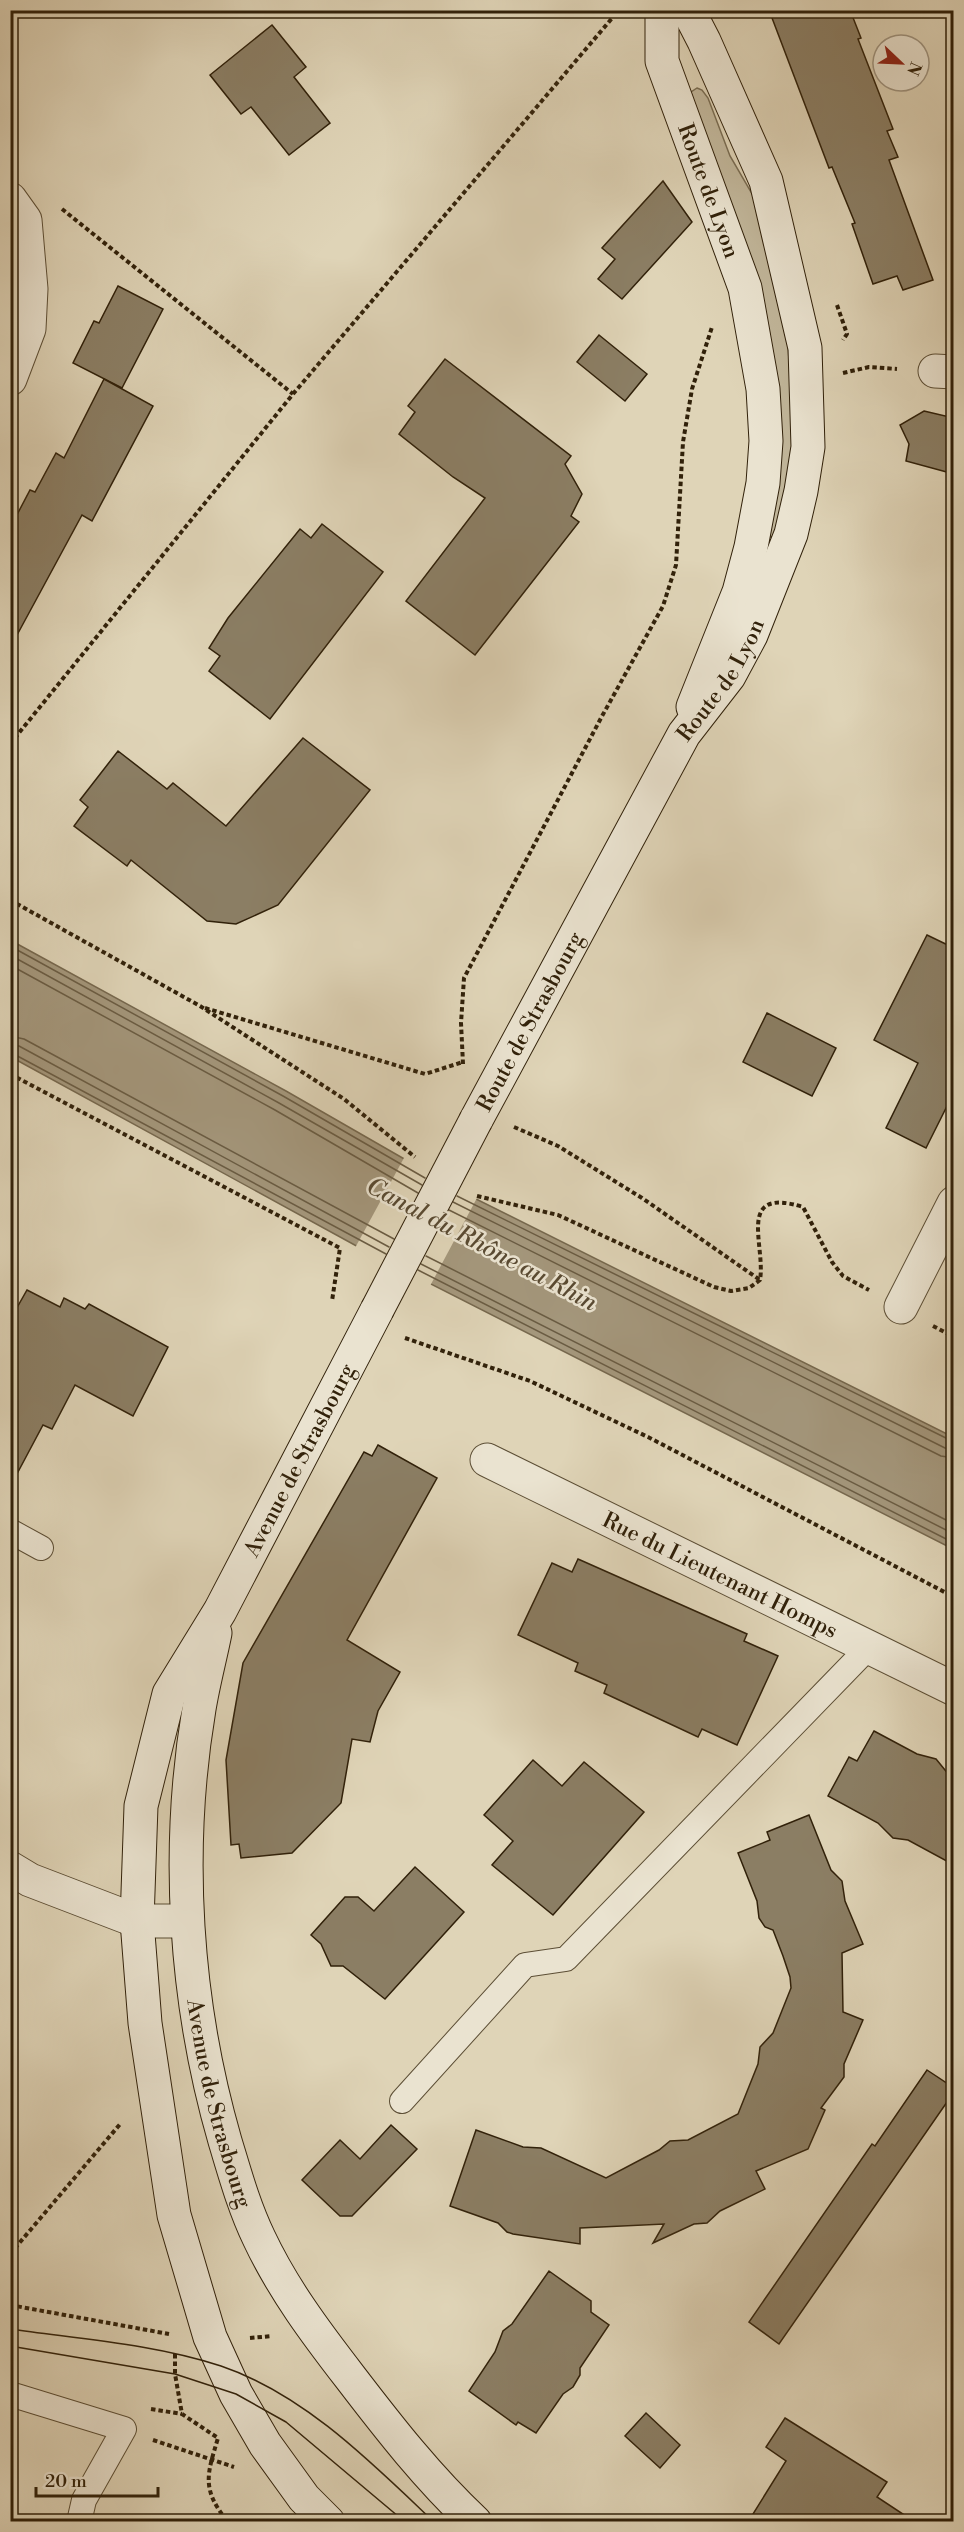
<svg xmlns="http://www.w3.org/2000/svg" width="964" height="2532" viewBox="0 0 964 2532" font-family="'Libre Bodoni',serif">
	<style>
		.green { fill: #c1b69a; stroke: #796c52; stroke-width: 1.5 }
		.water { fill: #a4977c; stroke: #76684e; stroke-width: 1.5 }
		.pier { fill: #dfd4b7 }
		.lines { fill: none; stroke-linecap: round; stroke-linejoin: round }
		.shore { stroke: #6a5c43; stroke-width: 1.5 }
		.building { fill: #8b7e64; stroke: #31210a; stroke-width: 1.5 }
		.lane-casing { stroke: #5c4e35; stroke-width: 26 }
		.street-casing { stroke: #5c4e35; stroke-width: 35 }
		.secondary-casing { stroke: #31210a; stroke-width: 35 }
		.path { stroke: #31210a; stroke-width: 4; stroke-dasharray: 4.5 3; stroke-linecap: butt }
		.lane { stroke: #eae3d0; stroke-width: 24 }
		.street { stroke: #eae3d0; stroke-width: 33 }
		.secondary { stroke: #eae3d0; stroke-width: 33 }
		.tram { stroke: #31210a; stroke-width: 1.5 }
		.secondary-bridge-casing { stroke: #31210a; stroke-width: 35; stroke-linecap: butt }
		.secondary-bridge { stroke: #eae3d0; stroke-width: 33 }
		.labels { text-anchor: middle; stroke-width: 5; stroke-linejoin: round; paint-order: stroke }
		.street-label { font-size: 22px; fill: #31210a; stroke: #eae3d0 }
		.water-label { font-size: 24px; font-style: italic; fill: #594a32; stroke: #eae3d0 }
	</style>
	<rect width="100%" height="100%" fill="#dfd4b7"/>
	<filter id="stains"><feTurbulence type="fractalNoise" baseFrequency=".00333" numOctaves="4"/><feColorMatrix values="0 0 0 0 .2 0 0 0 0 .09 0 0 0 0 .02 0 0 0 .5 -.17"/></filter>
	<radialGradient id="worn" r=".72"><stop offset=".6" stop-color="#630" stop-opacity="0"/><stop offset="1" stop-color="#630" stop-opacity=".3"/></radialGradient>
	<path class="green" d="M 697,88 L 702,90 L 708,98 L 730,156 L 758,204 L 785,298 L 794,439 L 786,506 L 774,537 L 769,537 L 775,475 L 690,99 L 691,92 Z"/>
	<path class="water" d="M 10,940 L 286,1091 L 460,1191 L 953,1437 L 953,1549 L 362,1249 L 11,1057 Z"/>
	<path class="pier" d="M 405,1156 L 478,1196 L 430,1286 L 355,1248 Z"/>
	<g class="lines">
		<g class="shore">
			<path d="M 10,946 L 283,1096 L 425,1178"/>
			<path d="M 10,955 L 279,1103 L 422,1185"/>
			<path d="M 10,965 L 275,1110 L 418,1193"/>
			<path d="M 10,1036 L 24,1039 L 394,1239"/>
			<path d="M 10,1045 L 19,1046 L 389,1247"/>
			<path d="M 10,1052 L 386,1254"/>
			<path d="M 457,1196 L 954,1442"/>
			<path d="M 453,1202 L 945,1448 L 954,1449"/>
			<path d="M 449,1210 L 941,1456 L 954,1458"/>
			<path d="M 426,1256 L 954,1524"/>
			<path d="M 421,1264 L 954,1534"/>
			<path d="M 418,1270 L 954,1543"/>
		</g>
	</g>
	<g class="building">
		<path d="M 769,10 L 850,10 L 861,38 L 858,39 L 893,129 L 887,131 L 898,157 L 889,160 L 933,280 L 903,290 L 897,276 L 873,284 L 852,224 L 855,223 L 832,167 L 829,168 Z"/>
		<path d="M 272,25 L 306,67 L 294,77 L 330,123 L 289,155 L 251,107 L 241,114 L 210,75 Z"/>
		<path d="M 663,181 L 692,222 L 622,299 L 598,279 L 615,259 L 602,248 Z"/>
		<path d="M 118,286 L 163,309 L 122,388 L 73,363 L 94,321 L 99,323 Z"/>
		<path d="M 599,335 L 647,374 L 625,401 L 577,362 Z"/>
		<path d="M 445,359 L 571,456 L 565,464 L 582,494 L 571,516 L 579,522 L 475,655 L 406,601 L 485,498 L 453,477 L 399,434 L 415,412 L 408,406 Z"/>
		<path d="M 104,379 L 153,406 L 92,521 L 82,515 L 10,648 L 10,528 L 30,490 L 35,492 L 56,453 L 64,458 Z"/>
		<path d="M 924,411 L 954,418 L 954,474 L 906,461 L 909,444 L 900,425 Z"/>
		<path d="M 322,524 L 383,572 L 270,719 L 209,671 L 220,656 L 209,648 L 228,618 L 300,529 L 311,538 Z"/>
		<path d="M 303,738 L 370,790 L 278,905 L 236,924 L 207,921 L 131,860 L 127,866 L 74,826 L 88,807 L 80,800 L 118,751 L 167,789 L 173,783 L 226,826 Z"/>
		<path d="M 927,935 L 954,948 L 954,1092 L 926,1148 L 886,1128 L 918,1063 L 874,1040 Z"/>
		<path d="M 767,1013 L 836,1048 L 812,1096 L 743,1062 Z"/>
		<path d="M 27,1290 L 60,1307 L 64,1298 L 85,1309 L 89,1304 L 168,1347 L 133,1416 L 75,1385 L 52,1429 L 43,1425 L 10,1487 L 10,1320 Z"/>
		<path d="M 378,1445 L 437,1478 L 347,1640 L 400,1672 L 378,1711 L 370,1742 L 352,1739 L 341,1803 L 292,1853 L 241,1858 L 239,1844 L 231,1845 L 226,1760 L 243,1663 L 364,1452 L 372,1456 Z"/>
		<path d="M 578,1559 L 747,1634 L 744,1641 L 778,1656 L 737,1745 L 702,1729 L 698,1737 L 604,1693 L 607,1685 L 575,1671 L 578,1663 L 518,1635 L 552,1563 L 572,1572 Z"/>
		<path d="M 874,1731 L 917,1754 L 936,1759 L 954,1781 L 954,1865 L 908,1840 L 893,1838 L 878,1823 L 828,1796 L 849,1757 L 857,1761 Z"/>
		<path d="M 533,1760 L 562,1786 L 584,1762 L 644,1812 L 553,1915 L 492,1865 L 513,1841 L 484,1815 Z"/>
		<path d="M 809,1815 L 831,1870 L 842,1881 L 845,1901 L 863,1944 L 842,1953 L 843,2012 L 863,2020 L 844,2064 L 844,2077 L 821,2108 L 825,2110 L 808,2149 L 756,2171 L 765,2189 L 720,2211 L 707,2223 L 694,2224 L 653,2243 L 664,2224 L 580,2228 L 580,2244 L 513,2234 L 507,2232 L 498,2223 L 450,2206 L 476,2130 L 523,2147 L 541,2148 L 606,2178 L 659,2150 L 670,2141 L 688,2140 L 738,2114 L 758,2064 L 760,2047 L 773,2033 L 791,1988 L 790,1977 L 783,1956 L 773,1930 L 765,1927 L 759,1918 L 757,1901 L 738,1853 L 770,1840 L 767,1832 Z"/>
		<path d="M 415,1867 L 464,1912 L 385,1999 L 343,1966 L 331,1966 L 321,1944 L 311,1935 L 345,1897 L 358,1897 L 374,1911 Z"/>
		<path d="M 927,2070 L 954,2088 L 954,2092 L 779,2344 L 749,2322 L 872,2144 L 875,2146 Z"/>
		<path d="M 391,2125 L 417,2149 L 352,2216 L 340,2216 L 302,2180 L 340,2140 L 360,2159 Z"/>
		<path d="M 549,2271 L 591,2301 L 591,2312 L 609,2325 L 580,2368 L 580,2375 L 573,2387 L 563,2394 L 536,2433 L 518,2422 L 516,2425 L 469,2391 L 495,2352 L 503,2331 L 512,2324 Z"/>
		<path d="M 646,2413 L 680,2445 L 660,2468 L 625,2436 Z"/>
		<path d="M 785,2418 L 887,2482 L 877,2497 L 915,2522 L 748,2522 L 786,2461 L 766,2447 Z"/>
	</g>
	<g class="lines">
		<g class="lane-casing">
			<g id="lane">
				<path d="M 10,1531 L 41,1548"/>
				<path d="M 402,2101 L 525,1965 L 566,1959 L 868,1648"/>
				<path d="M 10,2394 L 124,2429 L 84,2500 L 79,2522"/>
			</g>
		</g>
		<g class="street-casing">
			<g id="street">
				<path d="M 10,199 L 25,220 L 31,289 L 29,329 L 10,379"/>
				<path d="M 935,371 L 954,372"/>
				<path d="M 901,1307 L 954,1203"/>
				<path id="s1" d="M 487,1460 L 954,1689"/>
				<path d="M 10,1868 L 30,1880 L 137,1921 L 187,1921"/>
			</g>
		</g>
		<g class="secondary-casing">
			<g id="secondary">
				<path id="s2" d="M 662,10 L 662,61 L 745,288 L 763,389 L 766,441 L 763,483 L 751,547 L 739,592 L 693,707"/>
				<path id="s3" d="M 476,1120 L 684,734 L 729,676 L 751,635 L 791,534 L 801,491 L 808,447 L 805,348 L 766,181 L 704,41 L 688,10"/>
				<path id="s4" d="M 215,1633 C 210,1658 203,1684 199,1709 C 175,1852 185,2003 225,2141 C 235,2174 244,2207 259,2238 C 283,2289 316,2333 350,2377 C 389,2428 428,2478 475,2522"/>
				<path id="s5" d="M 328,2522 L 304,2498 L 265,2444 L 236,2394 L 210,2337 L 174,2215 L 145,2023 L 137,1921 L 141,1806 L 169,1694 L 220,1611 L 377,1310"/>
			</g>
		</g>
		<g class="path">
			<path d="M 62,209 L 293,394"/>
			<path d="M 837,305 L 847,334 L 843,340"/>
			<path d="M 843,373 L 869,367 L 897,369"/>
			<path d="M 10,744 L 293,394 L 619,10"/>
			<path d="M 10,900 L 200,1006 L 344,1099 L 415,1157"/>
			<path d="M 205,1008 L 425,1074 L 463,1062"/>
			<path d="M 463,1064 L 461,1023 L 464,978 L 601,718 L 663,606 L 676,565 L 683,442 L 692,389 L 712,327"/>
			<path d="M 10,1074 L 340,1248 L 332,1301"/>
			<path d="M 514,1127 L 558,1146 L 642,1198 L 760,1280"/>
			<path d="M 477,1196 L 558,1215 L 714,1287 L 731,1291 L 749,1288 L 760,1280 C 766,1245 735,1186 803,1207 L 832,1262 L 843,1276 L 869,1290"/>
			<path d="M 933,1326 L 954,1337"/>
			<path d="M 405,1338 L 530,1381 L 648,1437 L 954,1597"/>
			<path d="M 10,2254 L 121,2123"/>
			<path d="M 10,2305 L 169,2334"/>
			<path d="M 250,2338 L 272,2336"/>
			<path d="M 175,2354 L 175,2374 L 182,2414 L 218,2438 C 207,2475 201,2489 228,2522"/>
			<path d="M 151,2409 L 182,2414"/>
			<path d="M 153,2440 L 234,2467"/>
		</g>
		<use href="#lane" class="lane"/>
		<use href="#street" class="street"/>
		<use href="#secondary" class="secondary"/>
		<g class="tram">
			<path d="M 10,2329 C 80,2339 154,2344 221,2366 C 304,2394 372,2463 434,2522"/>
			<path d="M 10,2346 L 175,2374 L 236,2394 L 286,2422 L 405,2522"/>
		</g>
		<g class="secondary-bridge-casing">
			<path id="secondary-bridge" d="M 377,1310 L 476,1120"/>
		</g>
		<use href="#secondary-bridge" class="secondary-bridge"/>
	</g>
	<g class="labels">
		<g class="street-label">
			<text dy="8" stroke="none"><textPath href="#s2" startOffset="189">Route de Lyon</textPath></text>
			<text dy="8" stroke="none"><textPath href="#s3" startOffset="504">Route de Lyon</textPath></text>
			<text dy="8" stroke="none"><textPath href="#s3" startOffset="112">Route de Strasbourg</textPath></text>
			<text dy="8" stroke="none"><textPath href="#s5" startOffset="1143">Avenue de Strasbourg</textPath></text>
			<text dy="8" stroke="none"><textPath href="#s1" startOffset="260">Rue du Lieutenant Homps</textPath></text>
			<text dy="8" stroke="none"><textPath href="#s4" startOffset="476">Avenue de Strasbourg</textPath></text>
		</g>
		<g class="water-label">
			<text transform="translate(482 1244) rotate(28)" y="8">Canal du Rhône au Rhin</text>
		</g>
	</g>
	<rect width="964" height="2532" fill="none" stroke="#dfd4b7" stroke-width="36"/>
	<rect x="12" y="12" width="940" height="2508" fill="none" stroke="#31210a" stroke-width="3"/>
	<rect x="18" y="18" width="928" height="2496" fill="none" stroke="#31210a" stroke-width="1.5"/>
	<g transform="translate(901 63) rotate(113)"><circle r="28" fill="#eae3d0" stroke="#a09581" stroke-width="1.5"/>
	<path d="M0-4.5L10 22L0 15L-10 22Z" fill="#8f2418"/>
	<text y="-9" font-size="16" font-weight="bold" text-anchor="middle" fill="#31210a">N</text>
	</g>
	<path d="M36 2487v9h122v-9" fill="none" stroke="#31210a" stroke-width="3"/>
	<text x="45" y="2487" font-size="18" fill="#31210a" stroke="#eae3d0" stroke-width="4.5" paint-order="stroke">20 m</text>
	<rect width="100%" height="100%" filter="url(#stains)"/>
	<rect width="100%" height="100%" fill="url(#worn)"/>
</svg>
